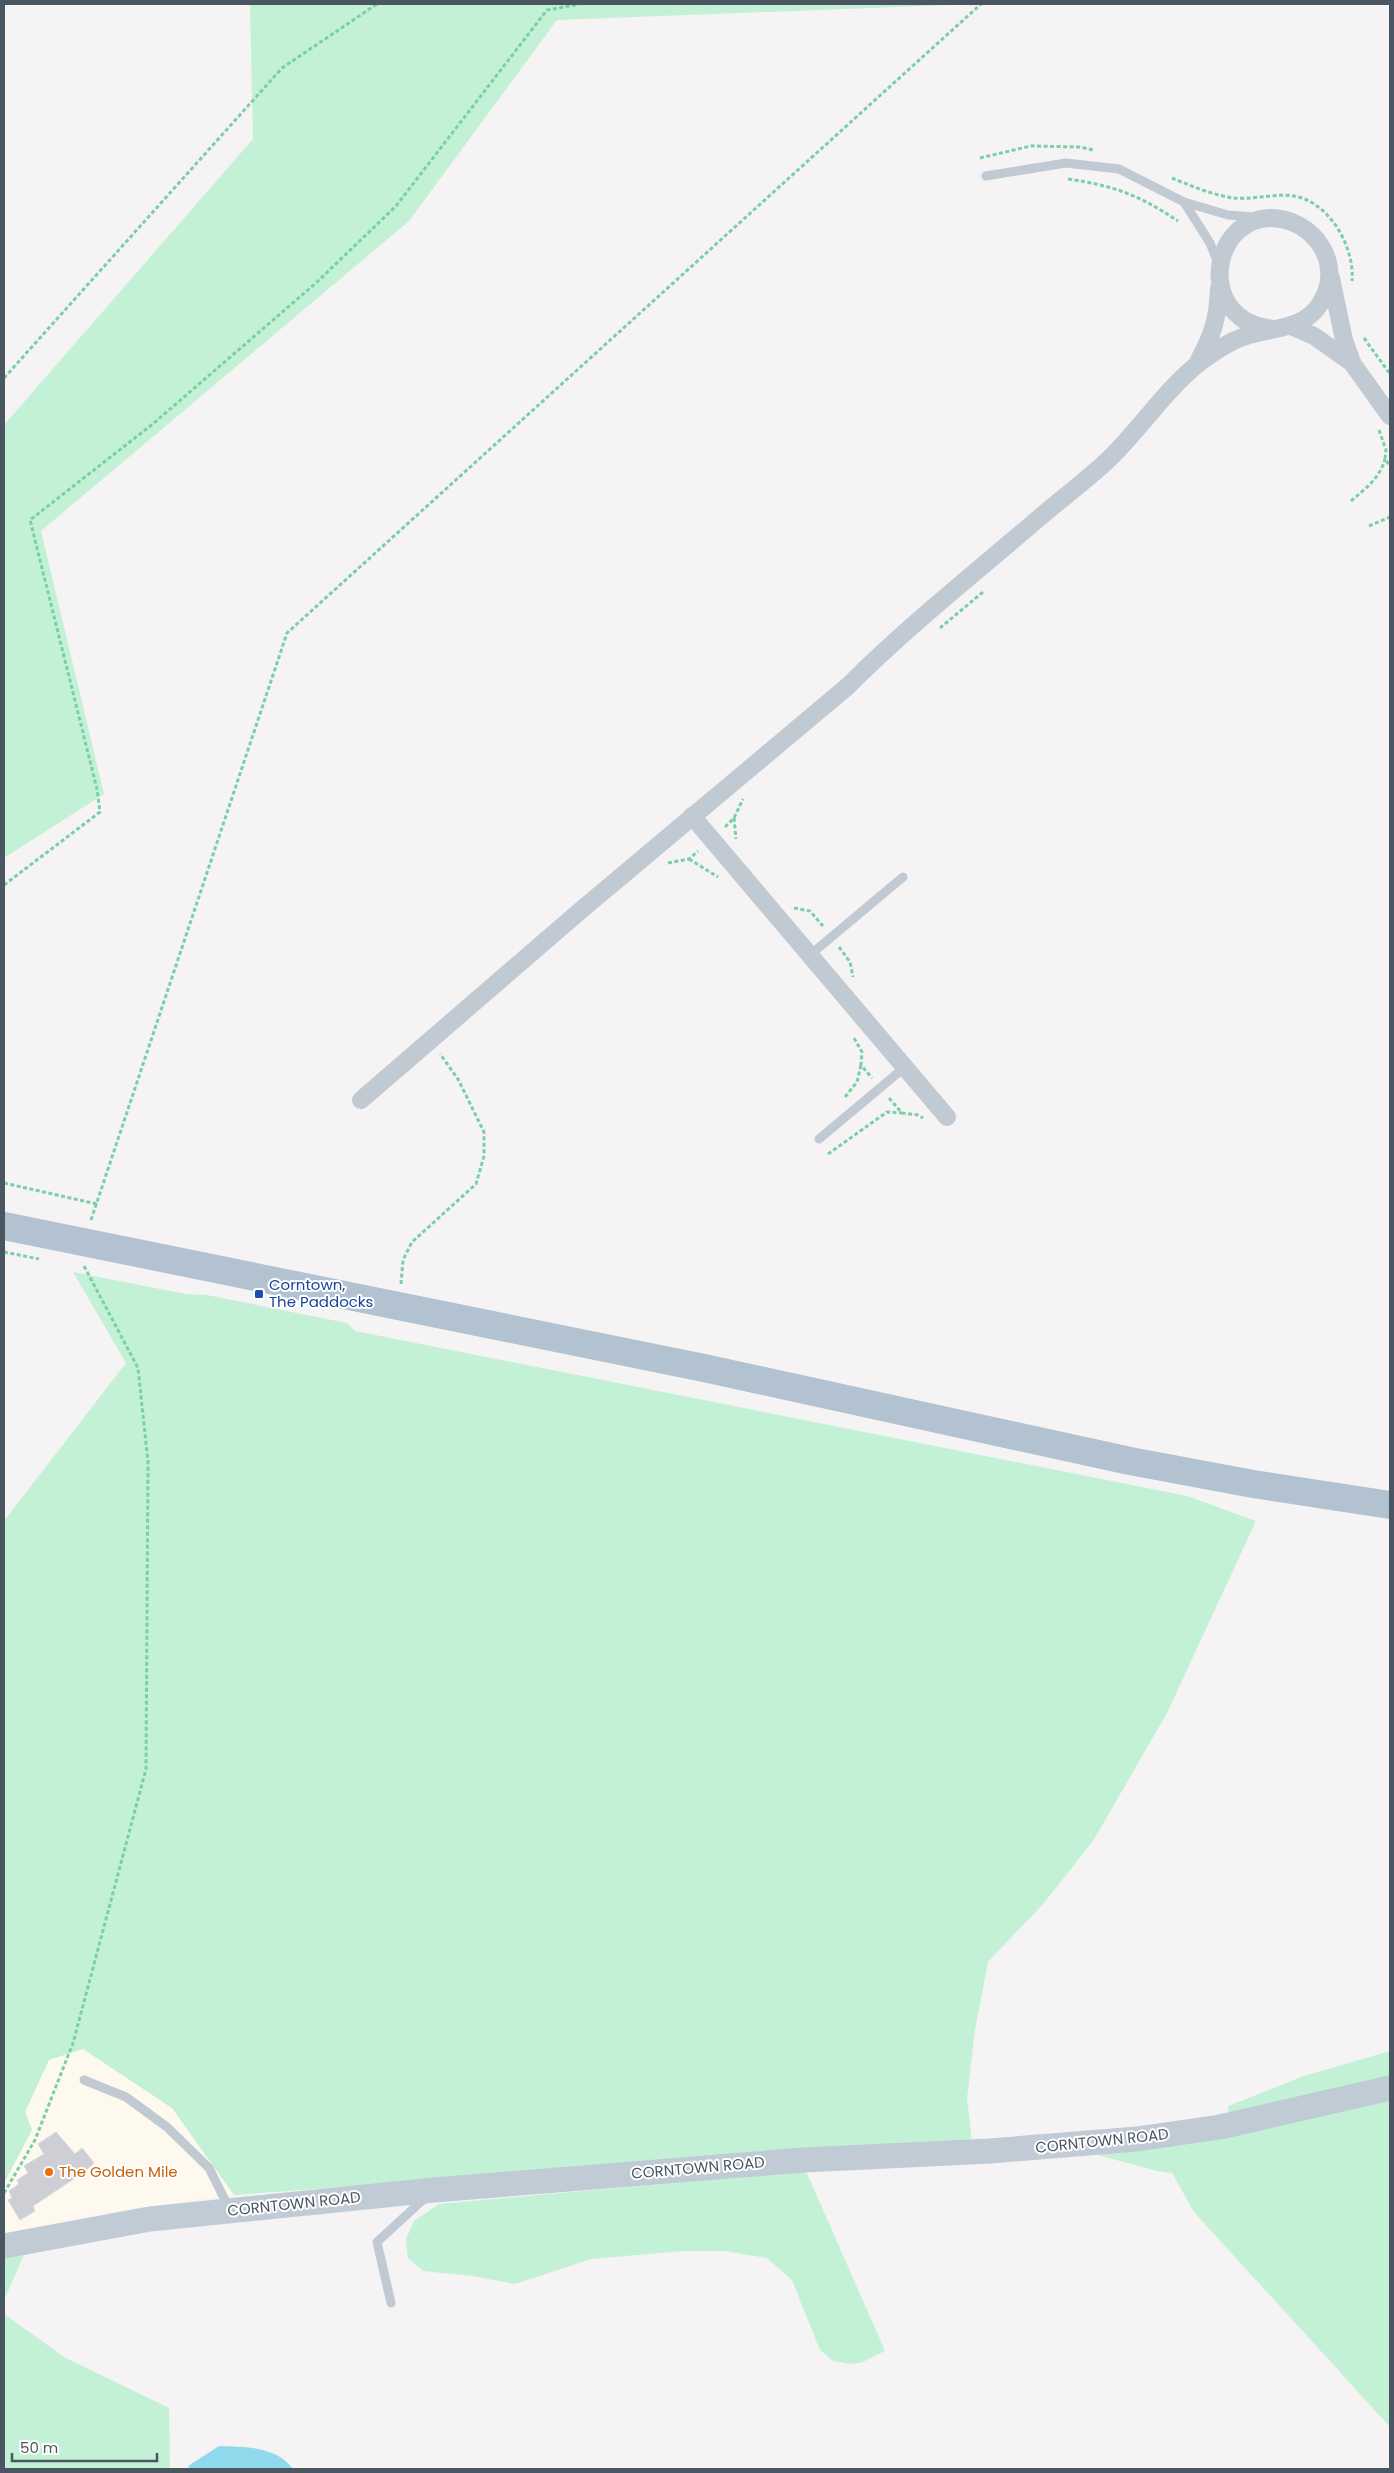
<svg xmlns="http://www.w3.org/2000/svg" width="1394" height="2473" viewBox="0 0 1394 2473" font-family="Poppins,sans-serif">
	<style>
		.commercial { fill: #fdf9ef }
		.green { fill: #c3f1d5 }
		.water { fill: #90daee }
		.building { fill: #cdcfd5; stroke: #d7d9de }
		.lines { fill: none; stroke-linecap: round; stroke-linejoin: round }
		.path { stroke: #7ad0a6; stroke-width: 3; stroke-dasharray: 4 2.5; stroke-linecap: butt }
		.service { stroke: #c1cad2; stroke-width: 9 }
		.minor { stroke: #c1cad2; stroke-width: 18 }
		.secondary { stroke: #c1cbd6; stroke-width: 25 }
		.primary { stroke: #b3c2d1; stroke-width: 28 }
		.transit-dot { fill: #1a4fb4; stroke: #fff; stroke-width: 2 }
		.food-dot { fill: #e8710a; stroke: #fff; stroke-width: 2 }
		.labels { text-anchor: middle; stroke-width: 4; stroke-linejoin: round; paint-order: stroke }
		.transit-label { font-size: 15px; fill: #164399; stroke: #fff; text-anchor: start }
		.street-label { font-size: 15px; fill: #4a5661; stroke: #fff }
		.food-label { font-size: 15px; fill: #c56008; stroke: #fff; text-anchor: start }
	</style>
	<rect width="100%" height="100%" fill="#f5f3f3"/>
	<path class="commercial" d="M 83,2049 L 172,2108 L 234,2195 L 124,2210 L 4,2233 L 4,2183 L 32,2130 L 25,2112 L 49,2059 Z"/>
	<g class="green">
		<path d="M 250,4 L 974,4 L 557,20 L 409,221 L 41,531 L 104,794 L 4,858 L 4,425 L 253,139 Z"/>
		<path d="M 73,1272 L 186,1294 L 207,1295 L 347,1323 L 355,1331 L 1187,1496 L 1256,1521 L 1167,1713 L 1093,1841 L 1043,1904 L 988,1962 L 975,2030 L 967,2098 L 972,2142 L 234,2195 L 172,2108 L 83,2049 L 49,2060 L 25,2112 L 32,2130 L 4,2183 L 4,1521 L 126,1363 Z"/>
		<path d="M 1390,2051 L 1390,2080 L 1228,2117 L 1228,2106 L 1304,2076 Z"/>
		<path d="M 1390,2099 L 1390,2427 L 1194,2212 L 1172,2173 L 1157,2171 L 1098,2155 Z"/>
		<path d="M 806,2171 L 885,2351 L 863,2362 L 850,2364 L 833,2361 L 820,2350 L 792,2280 L 767,2258 L 724,2251 L 683,2251 L 591,2259 L 515,2284 L 472,2276 L 423,2271 L 408,2258 L 406,2239 L 414,2221 L 439,2204 Z"/>
		<path d="M 26,2250 L 4,2300 L 4,2255 Z"/>
		<path d="M 4,2314 L 64,2357 L 169,2408 L 170,2469 L 4,2469 Z"/>
	</g>
	<path class="water" d="M 219,2446 C 245,2447 276,2446 293,2469 L 190,2469 L 188,2466 Z"/>
	<path class="building" d="M 56,2132 L 75,2154 L 82,2148 L 94,2163 L 84,2172 L 33,2206 L 35,2211 L 20,2220 L 8,2200 L 12,2198 L 9,2191 L 19,2184 L 17,2180 L 28,2173 L 24,2166 L 44,2154 L 38,2144 Z"/>
	<g class="lines">
		<g class="path">
			<path d="M 980,158 L 1031,146 L 1080,147 L 1093,150"/>
			<path d="M 1172,178 C 1191,186 1213,195 1233,198 C 1253,200 1275,193 1294,196 C 1330,202 1355,248 1352,281"/>
			<path d="M 1068,179 C 1115,186 1139,195 1178,221"/>
			<path d="M 1364,338 L 1390,374"/>
			<path d="M 4,378 L 282,68 L 377,4"/>
			<path d="M 1379,430 L 1386,450 L 1385,459 L 1390,466"/>
			<path d="M 1351,501 C 1365,489 1380,478 1385,459"/>
			<path d="M 1369,526 L 1390,517"/>
			<path d="M 940,628 L 983,592"/>
			<path d="M 734,818 L 736,839"/>
			<path d="M 725,827 L 734,818 L 743,799"/>
			<path d="M 689,859 L 718,877"/>
			<path d="M 668,863 L 689,859 L 698,851"/>
			<path d="M 4,885 L 100,812 L 97,789 L 30,520 L 154,423 L 317,282 L 396,206 L 547,10 L 580,4"/>
			<path d="M 794,908 L 810,911 L 823,926"/>
			<path d="M 839,947 L 850,962 L 853,977"/>
			<path d="M 854,1038 L 862,1052 L 861,1065 L 872,1078"/>
			<path d="M 845,1097 L 857,1082 L 861,1065"/>
			<path d="M 889,1098 L 902,1113 L 918,1115 L 923,1118"/>
			<path d="M 828,1154 L 887,1112 L 902,1113"/>
			<path d="M 4,1183 L 97,1204"/>
			<path d="M 91,1220 L 287,633 L 981,4"/>
			<path d="M 4,1252 L 39,1259"/>
			<path d="M 401,1284 L 403,1260 L 412,1242 L 476,1184 L 484,1156 L 484,1132 L 458,1079 L 440,1054"/>
			<path d="M 4,2193 L 35,2140 L 73,2043 L 146,1769 L 148,1462 L 138,1368 L 84,1266"/>
		</g>
		<g class="service">
			<path d="M 986,176 L 1066,163 L 1119,169 L 1184,202 L 1228,215 L 1254,217"/>
			<path d="M 1184,202 L 1210,243 L 1218,263"/>
			<path d="M 810,955 L 903,877"/>
			<path d="M 819,1139 L 905,1067"/>
			<path d="M 84,2080 L 126,2097 L 167,2127 L 209,2168 L 229,2208"/>
			<path d="M 391,2303 L 377,2242 L 426,2197"/>
		</g>
		<g class="minor">
			<path d="M 1331,278 L 1344,340 L 1352,362"/>
			<path d="M 1291,326 L 1314,336 L 1352,363 L 1390,416"/>
			<path d="M 1199,360 C 1213,334 1218,318 1219,288"/>
			<path d="M 692,816 L 947,1117"/>
			<path d="M 361,1100 L 580,911 L 848,686 C 908,626 975,573 1039,518 C 1062,498 1087,480 1109,459 C 1141,428 1168,386 1203,360 C 1216,351 1228,342 1243,337 C 1269,327 1303,331 1320,304 C 1346,265 1314,218 1270,218 C 1221,219 1202,287 1239,316 C 1249,325 1260,327 1273,329"/>
		</g>
		<path class="secondary" d="M 4,2246 L 150,2219 L 434,2190 L 804,2160 L 990,2151 L 1137,2139 L 1220,2127 L 1390,2088"/>
		<path class="primary" d="M 4,1226 L 704,1368 L 1130,1461 L 1253,1484 L 1390,1505"/>
	</g>
	<rect class="transit-dot" x="254" y="1289" width="10" height="10" rx="2.5"/>
	<circle class="food-dot" cx="49" cy="2172" r="5"/>
	<g class="labels">
		<g class="transit-label">
			<text x="269" y="1290">Corntown,<tspan x="269" dy="17">The Paddocks</tspan></text>
		</g>
		<g class="street-label">
			<text transform="translate(1102 2141) rotate(-6)" y="5">CORNTOWN ROAD</text>
			<text transform="translate(698 2168) rotate(-5)" y="5">CORNTOWN ROAD</text>
			<text transform="translate(294 2204) rotate(-6)" y="5">CORNTOWN ROAD</text>
		</g>
		<g class="food-label">
			<text x="59" y="2177">The Golden Mile</text>
		</g>
	</g>
	<rect width="1394" height="2473" fill="none" stroke="#4a5661" stroke-width="10"/>
	<path d="M12 2453v8h145v-8" fill="none" stroke="#4a5661" stroke-width="2.5"/>
	<text x="20" y="2453" font-size="15" fill="#4a5661" stroke="#ffffff" stroke-width="4" paint-order="stroke">50 m</text>
</svg>
